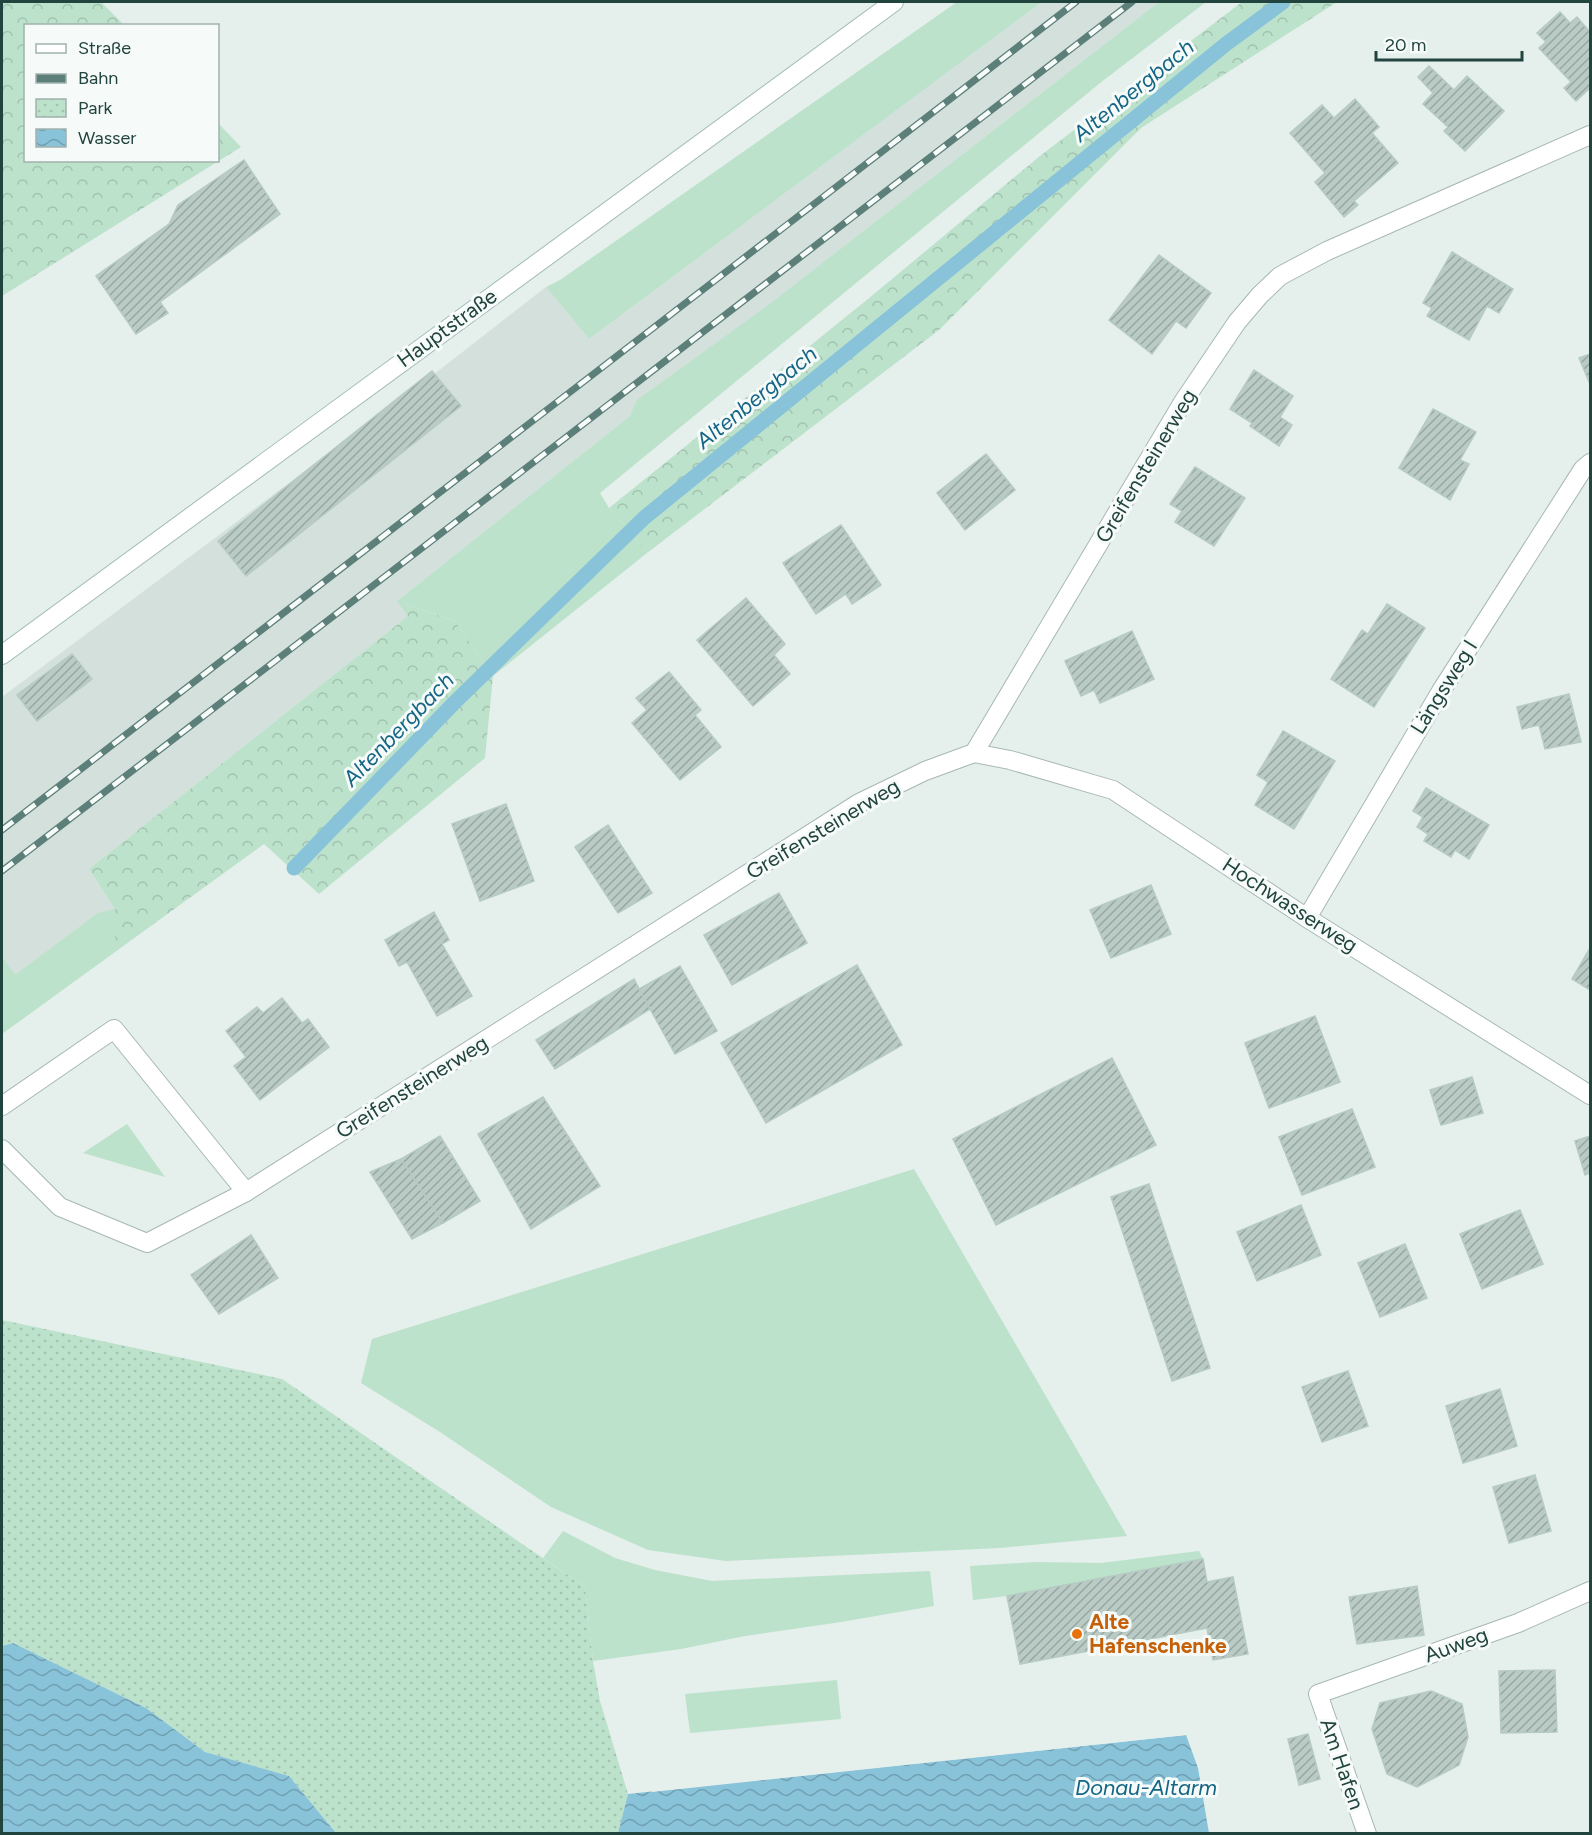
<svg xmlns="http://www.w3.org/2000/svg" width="1592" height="1835" viewBox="0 0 1592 1835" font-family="Figtree,sans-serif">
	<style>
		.built { fill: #d3e0db }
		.green { fill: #bce2cb }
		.forest { fill: url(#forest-crowns) }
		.park { fill: url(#park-dots) }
		.water { fill: url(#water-waves) }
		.pier { fill: #e5efec }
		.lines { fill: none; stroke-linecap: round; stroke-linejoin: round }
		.stream { stroke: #89c3d9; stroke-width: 15 }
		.building { fill: url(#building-hatch); stroke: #b6cac4; stroke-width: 1.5 }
		.service-casing { stroke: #a7b8b4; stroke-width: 20 }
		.minor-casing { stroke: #a7b8b4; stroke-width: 20 }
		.secondary-casing { stroke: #a2bcb6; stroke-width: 20 }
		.service { stroke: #fff; stroke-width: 18 }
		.minor { stroke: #fff; stroke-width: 18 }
		.secondary { stroke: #fff; stroke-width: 18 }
		.rail-casing { stroke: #5d7f79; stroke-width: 7 }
		.rail { stroke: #f6fbf9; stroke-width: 4.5; stroke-dasharray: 14; stroke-linecap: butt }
		.food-dot { fill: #e8710a; stroke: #f6fbf9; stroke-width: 2 }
		.labels { text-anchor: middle; stroke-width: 6; stroke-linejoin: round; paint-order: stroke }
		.street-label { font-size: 21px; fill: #22443e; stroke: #f6fbf9 }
		.food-label { font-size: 21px; font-weight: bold; fill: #c56008; stroke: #f6fbf9; text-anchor: start }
		.water-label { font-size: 22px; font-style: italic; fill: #156686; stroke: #f6fbf9 }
	</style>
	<defs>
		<pattern id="forest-crowns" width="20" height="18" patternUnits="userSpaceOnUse" patternTransform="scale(1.5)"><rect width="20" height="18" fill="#bce2cb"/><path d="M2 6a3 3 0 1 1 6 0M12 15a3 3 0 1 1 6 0" fill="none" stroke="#a1c3af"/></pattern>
		<pattern id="park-dots" width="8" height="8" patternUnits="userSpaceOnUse" patternTransform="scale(1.5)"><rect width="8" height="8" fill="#bce2cb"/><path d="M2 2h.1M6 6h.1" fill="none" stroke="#a1c3af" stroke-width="1.8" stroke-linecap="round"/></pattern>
		<pattern id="water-waves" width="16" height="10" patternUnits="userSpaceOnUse" patternTransform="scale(1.5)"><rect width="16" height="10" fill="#89c3d9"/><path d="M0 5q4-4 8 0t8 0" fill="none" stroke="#70a0b1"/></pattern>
		<pattern id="building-hatch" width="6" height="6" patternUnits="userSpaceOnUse" patternTransform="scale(1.5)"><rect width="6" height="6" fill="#bacbc5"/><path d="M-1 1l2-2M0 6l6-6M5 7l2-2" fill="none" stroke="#97a6a1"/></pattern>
	</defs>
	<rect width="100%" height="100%" fill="#e5efec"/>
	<path class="built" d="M 1042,2 L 1159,2 L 768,305 L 638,400 L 630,416 L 398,600 L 408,616 L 89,869 L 115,909 L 2,993 L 2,697 L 424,382 L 546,287 L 589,339 Z"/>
	<g class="green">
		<path d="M 957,2 L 1042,2 L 589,339 L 546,287 L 560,280 Z"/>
		<path d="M 1159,2 L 1206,2 L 1100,83 L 600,493 L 609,508 L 647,553 L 493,676 L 455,621 L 397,601 L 630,416 L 637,400 L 768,305 Z"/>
		<path d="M 115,909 L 115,952 L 2,1034 L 2,957 L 15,975 L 98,913 Z"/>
		<path d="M 127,1124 L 165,1177 L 83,1153 Z"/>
		<path d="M 914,1169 L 1127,1536 L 999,1548 L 726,1561 L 648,1550 L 551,1507 L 440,1432 L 361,1383 L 372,1339 Z"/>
		<path d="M 563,1531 L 615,1558 L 655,1570 L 712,1581 L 930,1571 L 934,1606 L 841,1622 L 745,1636 L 681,1649 L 593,1661 L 585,1587 L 543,1558 Z"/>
		<path d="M 1199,1551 L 1203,1559 L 1007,1596 L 973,1600 L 970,1566 L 1036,1562 L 1101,1563 Z"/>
		<path d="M 837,1680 L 841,1719 L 690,1733 L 685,1694 Z"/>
	</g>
	<g class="forest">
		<path d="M 2,2 L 101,2 L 124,25 L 26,26 L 26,160 L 218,160 L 218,123 L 241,147 L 2,296 Z"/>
		<path d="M 1242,2 L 1337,2 L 1141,128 L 939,330 L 647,553 L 609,508 L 868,299 L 1040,156 Z"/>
		<path d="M 397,601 L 455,621 L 493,676 L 485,758 L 319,894 L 264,844 L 115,952 L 115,909 L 89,869 L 408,616 Z"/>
	</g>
	<path class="park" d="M 2,1320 L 282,1379 L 585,1587 L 593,1661 L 600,1701 L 628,1794 L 618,1833 L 336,1833 L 289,1776 L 205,1752 L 146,1708 L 13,1643 L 2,1646 Z"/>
	<g class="water">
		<path d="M 13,1643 L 146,1708 L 205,1752 L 289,1776 L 336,1833 L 2,1833 L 2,1646 Z"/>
		<path d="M 1186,1735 L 1198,1768 L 1209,1833 L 618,1833 L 628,1794 Z"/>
	</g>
	<path class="pier" d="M 1186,1732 L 1186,1735 L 652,1792 L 652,1789 Z"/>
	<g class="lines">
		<path class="stream" d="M 294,868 L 455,702 L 644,518 L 1226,44 L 1283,2"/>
	</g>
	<g class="building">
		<path d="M 1560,12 L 1570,23 L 1577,17 L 1590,32 L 1590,88 L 1576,101 L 1564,88 L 1571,82 L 1539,48 L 1546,42 L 1537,33 Z"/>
		<path d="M 1429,66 L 1454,90 L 1467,76 L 1504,111 L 1465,151 L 1444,131 L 1448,127 L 1423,104 L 1433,93 L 1418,77 Z"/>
		<path d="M 1355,99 L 1379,127 L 1372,133 L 1398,163 L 1354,201 L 1358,205 L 1344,217 L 1315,182 L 1325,173 L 1290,133 L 1322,105 L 1334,118 Z"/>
		<path d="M 244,160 L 280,214 L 160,302 L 168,313 L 136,334 L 96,276 L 169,224 L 178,205 Z"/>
		<path d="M 1452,252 L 1513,289 L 1499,313 L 1487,306 L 1469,340 L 1427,316 L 1432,308 L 1423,303 Z"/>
		<path d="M 1159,255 L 1211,293 L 1186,328 L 1176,321 L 1152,354 L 1109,320 Z"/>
		<path d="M 1590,354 L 1590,384 L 1579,358 Z"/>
		<path d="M 1254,370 L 1293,396 L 1280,417 L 1292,425 L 1279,446 L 1250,426 L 1252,423 L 1230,409 Z"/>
		<path d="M 432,371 L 461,406 L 246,576 L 218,541 Z"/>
		<path d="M 1433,409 L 1476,432 L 1460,460 L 1469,464 L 1450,500 L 1399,468 Z"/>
		<path d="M 986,454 L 1015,490 L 965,530 L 937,493 Z"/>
		<path d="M 1195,467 L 1245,498 L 1214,546 L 1175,522 L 1182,511 L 1170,504 Z"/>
		<path d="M 841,525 L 881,585 L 852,604 L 846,594 L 816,614 L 783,563 Z"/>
		<path d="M 746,598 L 785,644 L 774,655 L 790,674 L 753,706 L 697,640 Z"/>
		<path d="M 1387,604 L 1425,628 L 1374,707 L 1331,679 L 1362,630 L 1368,634 Z"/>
		<path d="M 1132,631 L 1154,679 L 1100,703 L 1094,690 L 1081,696 L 1065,661 Z"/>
		<path d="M 72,654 L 92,679 L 37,721 L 17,695 Z"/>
		<path d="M 669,672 L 701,710 L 695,715 L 721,747 L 680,780 L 632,723 L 647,710 L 636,698 Z"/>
		<path d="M 1569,694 L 1581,742 L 1545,749 L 1539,725 L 1522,729 L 1517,707 Z"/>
		<path d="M 1283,731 L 1335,761 L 1294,829 L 1255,805 L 1268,782 L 1257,775 Z"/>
		<path d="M 1426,788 L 1489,825 L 1469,859 L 1455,850 L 1451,857 L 1424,841 L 1428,834 L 1417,827 L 1423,817 L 1413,811 Z"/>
		<path d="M 506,804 L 534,881 L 480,901 L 452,824 Z"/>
		<path d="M 608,825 L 652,893 L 618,913 L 575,847 Z"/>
		<path d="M 1151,885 L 1171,934 L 1111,958 L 1090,910 Z"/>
		<path d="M 779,893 L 807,943 L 732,985 L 704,935 Z"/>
		<path d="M 434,912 L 449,940 L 442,944 L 472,996 L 437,1016 L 407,962 L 399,966 L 385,940 Z"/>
		<path d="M 1590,948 L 1590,990 L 1572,979 Z"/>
		<path d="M 857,965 L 902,1045 L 766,1123 L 721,1043 Z"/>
		<path d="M 680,966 L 717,1031 L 675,1054 L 639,989 Z"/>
		<path d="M 634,979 L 650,1009 L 555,1069 L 536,1040 Z"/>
		<path d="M 282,998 L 302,1023 L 308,1019 L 329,1047 L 260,1100 L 234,1066 L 246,1057 L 226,1031 L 257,1007 L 263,1013 Z"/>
		<path d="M 1315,1016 L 1340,1082 L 1269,1108 L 1245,1043 Z"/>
		<path d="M 1112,1058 L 1156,1145 L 996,1225 L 953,1139 Z"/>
		<path d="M 1472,1077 L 1483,1113 L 1441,1125 L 1430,1090 Z"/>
		<path d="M 543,1097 L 600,1186 L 531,1229 L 478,1134 Z"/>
		<path d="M 1352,1109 L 1375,1167 L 1302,1195 L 1279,1137 Z"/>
		<path d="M 440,1136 L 480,1201 L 443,1223 L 401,1159 Z"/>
		<path d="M 1590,1136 L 1590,1173 L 1585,1175 L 1575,1141 Z"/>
		<path d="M 401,1159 L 443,1223 L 412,1239 L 370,1172 Z"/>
		<path d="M 1149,1184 L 1210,1368 L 1172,1381 L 1111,1197 Z"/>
		<path d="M 1301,1205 L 1321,1255 L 1257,1281 L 1237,1232 Z"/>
		<path d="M 1520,1210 L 1543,1264 L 1482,1289 L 1460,1234 Z"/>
		<path d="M 251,1235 L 278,1278 L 219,1314 L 191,1275 Z"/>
		<path d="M 1405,1244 L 1427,1298 L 1380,1317 L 1358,1263 Z"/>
		<path d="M 1348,1371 L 1368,1426 L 1322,1442 L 1302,1387 Z"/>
		<path d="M 1500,1389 L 1517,1446 L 1463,1463 L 1446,1406 Z"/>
		<path d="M 1535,1475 L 1551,1531 L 1509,1543 L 1493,1487 Z"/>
		<path d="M 1203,1559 L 1207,1582 L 1233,1577 L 1248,1654 L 1213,1660 L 1207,1628 L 1020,1664 L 1007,1596 Z"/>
		<path d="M 1417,1586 L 1424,1635 L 1357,1644 L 1349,1597 Z"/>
		<path d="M 1555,1670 L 1557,1732 L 1501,1733 L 1499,1671 Z"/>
		<path d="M 1431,1691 L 1462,1704 L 1468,1737 L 1459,1765 L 1417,1787 L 1387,1774 L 1372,1729 L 1380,1703 Z"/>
		<path d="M 1308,1734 L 1320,1779 L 1299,1785 L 1288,1739 Z"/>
	</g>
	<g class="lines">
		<g class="service-casing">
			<path id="service" d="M 2,1106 L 114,1029 L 246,1192"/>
		</g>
		<g class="minor-casing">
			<g id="minor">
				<path d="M 974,753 L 1010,760 L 1113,790 L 1307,918 L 1590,1095"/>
				<path d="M 1307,918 L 1441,691 L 1583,469 L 1590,463"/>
				<path d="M 2,1149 L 60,1207 L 147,1243 L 246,1192 L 859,803 L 925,771 L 974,753 L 1183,402 L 1237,322 L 1260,295 L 1280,276 L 1327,251 L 1590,135"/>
				<path d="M 1367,1834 L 1318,1694 L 1518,1623 L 1590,1591"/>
			</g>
		</g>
		<g class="secondary-casing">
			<path id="secondary" d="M 2,655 L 894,2"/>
		</g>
		<use href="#service" class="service"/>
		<use href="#minor" class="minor"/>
		<use href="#secondary" class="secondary"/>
		<g class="rail-casing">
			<g id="rail">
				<path d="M 2,830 L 1076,2"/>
				<path d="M 2,871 L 1132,2"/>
			</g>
		</g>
		<use href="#rail" class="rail"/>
	</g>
	<circle class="food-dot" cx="1077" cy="1634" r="6"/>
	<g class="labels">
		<g class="street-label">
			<text transform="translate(447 328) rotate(-36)" y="7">Hauptstraße</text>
			<text transform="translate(1146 466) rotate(-59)" y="7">Greifensteinerweg</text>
			<text transform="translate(1444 687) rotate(-58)" y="7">Längsweg I</text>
			<text transform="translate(823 829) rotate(-31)" y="7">Greifensteinerweg</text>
			<text transform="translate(1290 905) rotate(33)" y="7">Hochwasserweg</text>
			<text transform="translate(412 1087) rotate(-32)" y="7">Greifensteinerweg</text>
			<text transform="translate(1456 1645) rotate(-20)" y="7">Auweg</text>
			<text transform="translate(1342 1764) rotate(71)" y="7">Am Hafen</text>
		</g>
		<g class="food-label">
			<text x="1089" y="1629">Alte<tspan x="1089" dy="24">Hafenschenke</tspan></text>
		</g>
		<g class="water-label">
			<text transform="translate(1133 90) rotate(-39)" y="8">Altenbergbach</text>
			<text transform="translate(756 397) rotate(-39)" y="8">Altenbergbach</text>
			<text transform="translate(398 729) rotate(-46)" y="8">Altenbergbach</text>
			<text x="1146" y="1795">Donau-Altarm</text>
		</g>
	</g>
	<rect width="1592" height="1835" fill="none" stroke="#22443e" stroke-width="6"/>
	<rect x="24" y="24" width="195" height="138" fill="#f6fbf9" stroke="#a1b2ae" stroke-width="1.5"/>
	<rect x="36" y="44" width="30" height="9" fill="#ffffff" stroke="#a1b2ae" stroke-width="1.5"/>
	<text x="78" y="54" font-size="18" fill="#22443e">Straße</text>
	<rect x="36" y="74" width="30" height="9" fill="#5d7f79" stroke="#a1b2ae" stroke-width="1.5"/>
	<text x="78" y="84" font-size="18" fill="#22443e">Bahn</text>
	<rect x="36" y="99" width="30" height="18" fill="url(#park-dots)" stroke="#a1b2ae" stroke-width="1.5"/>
	<text x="78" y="114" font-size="18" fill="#22443e">Park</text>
	<rect x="36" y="129" width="30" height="18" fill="url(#water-waves)" stroke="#a1b2ae" stroke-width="1.5"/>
	<text x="78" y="144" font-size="18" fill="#22443e">Wasser</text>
	<path d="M1376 51v9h146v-9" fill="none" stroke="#22443e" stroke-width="3"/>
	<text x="1385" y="51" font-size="18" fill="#22443e" stroke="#f6fbf9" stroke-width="4.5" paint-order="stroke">20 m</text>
</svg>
